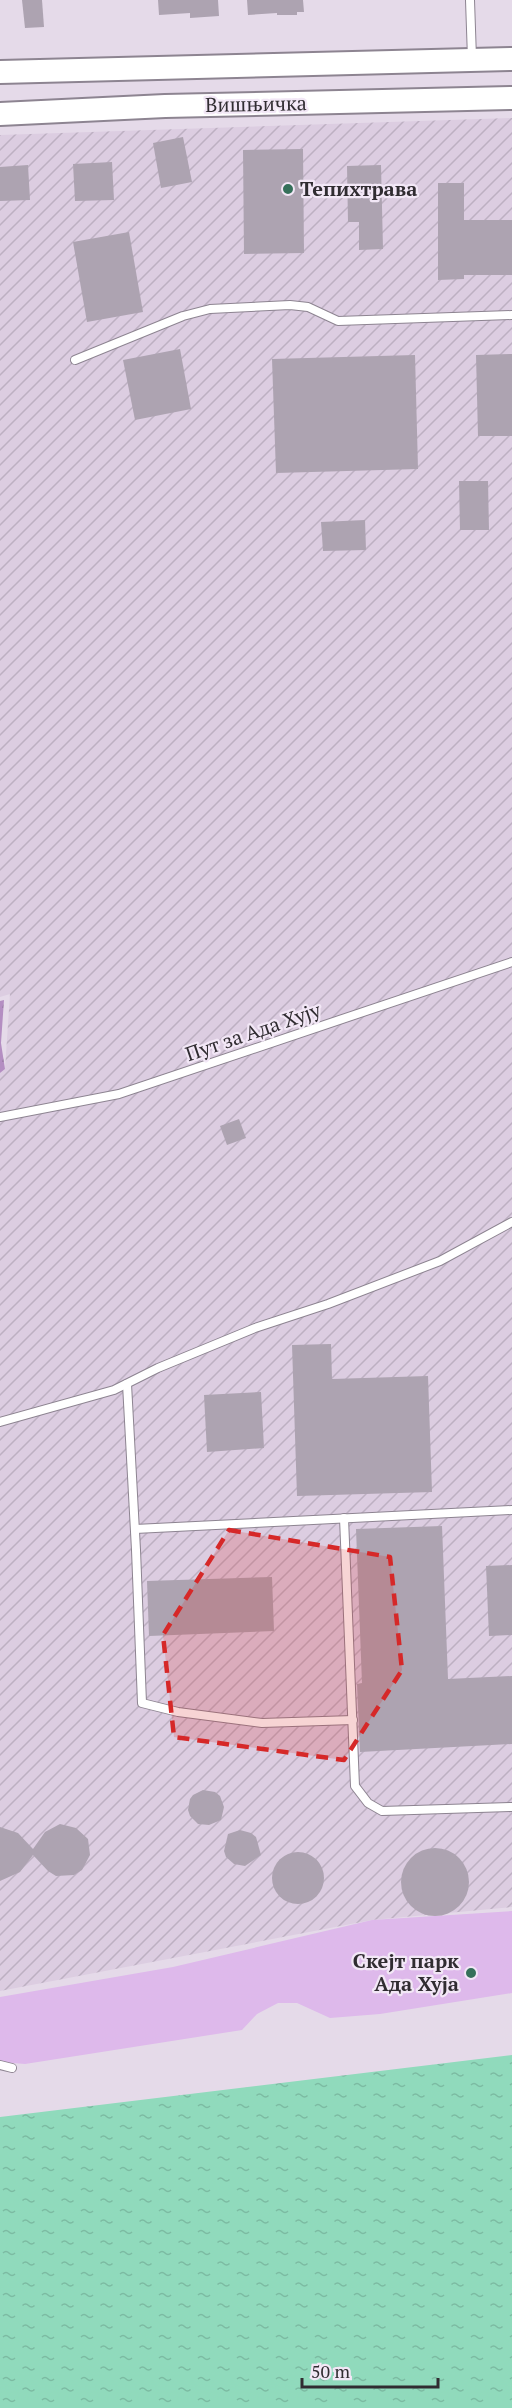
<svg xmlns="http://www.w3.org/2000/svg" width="512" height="2408" viewBox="0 0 512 2408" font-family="'PT Serif',serif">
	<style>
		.industrial { fill: url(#industrial-furrows) }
		.green { fill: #deb9eb }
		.forest { fill: url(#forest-crowns) }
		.water { fill: url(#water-ripples) }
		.building { fill: #ada3b1 }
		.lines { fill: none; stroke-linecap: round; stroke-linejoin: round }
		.lane-casing { stroke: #8d8491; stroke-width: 10 }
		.secondary-casing { stroke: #8d8491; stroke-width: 26 }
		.lane { stroke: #fff; stroke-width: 8 }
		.secondary { stroke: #fff; stroke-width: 22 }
		.marked { fill: #d62828; fill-opacity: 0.2; stroke: #d62828; stroke-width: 4.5; stroke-dasharray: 12 8; stroke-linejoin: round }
		.poi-dot { fill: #35705a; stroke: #f2e7f6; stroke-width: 2 }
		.labels { text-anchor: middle; stroke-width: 4.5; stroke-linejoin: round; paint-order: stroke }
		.street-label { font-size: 20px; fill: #302c31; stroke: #f2e7f6 }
		.poi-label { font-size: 20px; font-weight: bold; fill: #302c31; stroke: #f2e7f6; text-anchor: start }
	</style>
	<defs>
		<pattern id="industrial-furrows" width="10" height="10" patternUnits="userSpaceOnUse" patternTransform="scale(1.5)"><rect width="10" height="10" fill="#dccde1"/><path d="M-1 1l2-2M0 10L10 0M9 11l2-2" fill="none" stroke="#bdb0c2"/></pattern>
		<pattern id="forest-crowns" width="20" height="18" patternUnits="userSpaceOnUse" patternTransform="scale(1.5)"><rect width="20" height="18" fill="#b48ec2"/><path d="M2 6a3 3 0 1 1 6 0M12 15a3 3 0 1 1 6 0" fill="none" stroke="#93749e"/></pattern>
		<pattern id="water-ripples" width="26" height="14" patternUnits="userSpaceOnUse" patternTransform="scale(1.5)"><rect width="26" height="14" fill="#90dabc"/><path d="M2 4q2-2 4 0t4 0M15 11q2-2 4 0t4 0" fill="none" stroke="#7cbba2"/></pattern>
	</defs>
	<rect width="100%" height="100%" fill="#e5dae9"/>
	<path class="industrial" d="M 512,118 L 512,1907 L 372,1920 L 0,1991 L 0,1073 L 5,1069 L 10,994 L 0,997 L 0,135 Z"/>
	<path class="green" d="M 512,1911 L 512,1993 L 380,2014 L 330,2018 L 297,2003 L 278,2003 L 257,2014 L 242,2030 L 25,2064 L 0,2062 L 0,1997 L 173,1967 L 372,1920 Z"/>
	<path class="forest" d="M 4,1000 L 1,1043 L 5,1069 L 0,1073 L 0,1001 Z"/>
	<path class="water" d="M 512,2055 L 512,2408 L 0,2408 L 0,2117 Z"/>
	<g class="building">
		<path d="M 22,0 L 42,0 L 44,27 L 25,28 Z"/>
		<path d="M 158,0 L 218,0 L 219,16 L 190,18 L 190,13 L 159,15 Z"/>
		<path d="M 247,0 L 303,0 L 304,12 L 297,12 L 297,15 L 277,15 L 277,13 L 248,15 Z"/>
		<path d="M 183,137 L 192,182 L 161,188 L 153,143 Z"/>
		<path d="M 303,149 L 304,253 L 244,254 L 243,150 Z"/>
		<path d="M 112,162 L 114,200 L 75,201 L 73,164 Z"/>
		<path d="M 28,165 L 30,200 L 0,201 L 0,167 Z"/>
		<path d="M 381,165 L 383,249 L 359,250 L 359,222 L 348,222 L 347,166 Z"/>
		<path d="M 438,183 L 464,183 L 464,220 L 512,220 L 512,275 L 464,275 L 464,279 L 438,280 Z"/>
		<path d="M 129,232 L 143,312 L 87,322 L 73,242 Z"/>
		<path d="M 180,349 L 191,409 L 135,420 L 123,360 Z"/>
		<path d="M 512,354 L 512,436 L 478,436 L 476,355 Z"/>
		<path d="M 415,355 L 418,469 L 276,473 L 272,359 Z"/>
		<path d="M 459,481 L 488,481 L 489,530 L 460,530 Z"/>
		<path d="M 365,520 L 366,550 L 323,551 L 321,522 Z"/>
		<path d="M 239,1119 L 246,1138 L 227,1145 L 220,1126 Z"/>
		<path d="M 331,1344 L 332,1379 L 428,1376 L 432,1492 L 297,1496 L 292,1345 Z"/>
		<path d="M 261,1392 L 264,1448 L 207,1452 L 204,1395 Z"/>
		<path d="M 442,1526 L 448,1679 L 512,1676 L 512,1744 L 360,1752 L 357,1684 L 362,1683 L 356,1529 Z"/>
		<path d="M 512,1565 L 512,1635 L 489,1636 L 486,1566 Z"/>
		<path d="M 272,1577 L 274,1631 L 149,1636 L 147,1581 Z"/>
		<path d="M 203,1790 L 215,1792 L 220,1796 L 224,1807 L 221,1820 L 209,1825 L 198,1824 L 190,1816 L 188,1810 L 190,1799 L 193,1795 Z"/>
		<path d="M 60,1824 L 76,1828 L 88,1839 L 90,1855 L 82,1870 L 74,1875 L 56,1876 L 48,1871 L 33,1855 L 20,1872 L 0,1881 L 0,1827 L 18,1833 L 33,1849 L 45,1832 Z"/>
		<path d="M 240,1830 L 251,1833 L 256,1837 L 261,1855 L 245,1866 L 234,1864 L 226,1857 L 224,1851 L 228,1834 Z"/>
		<circle cx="435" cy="1882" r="34"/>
		<circle cx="298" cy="1878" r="26"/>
	</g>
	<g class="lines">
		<g class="lane-casing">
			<g id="lane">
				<path d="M 470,0 L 472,58"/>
				<path d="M 75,360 L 183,316 L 210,309 L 290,305 L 308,307 L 338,321 L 512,315"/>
				<path d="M 0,1117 L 119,1094 L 512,962"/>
				<path d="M 127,1384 L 136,1550 L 142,1703 L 178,1712 L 262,1723 L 353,1720"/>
				<path d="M 0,1422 L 114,1390 L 158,1368 L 255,1328 L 328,1304 L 440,1261 L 512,1222"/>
				<path d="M 344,1518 L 355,1786 L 368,1803 L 382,1811 L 512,1807"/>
				<path d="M 135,1529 L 512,1510"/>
				<path d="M 0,2065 L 12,2068"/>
			</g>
		</g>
		<g class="secondary-casing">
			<g id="secondary">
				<path d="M 0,72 L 512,59"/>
				<path d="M 0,114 L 165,106 L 512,98"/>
			</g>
		</g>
		<use href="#lane" class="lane"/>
		<use href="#secondary" class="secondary"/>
	</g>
	<path class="marked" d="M 229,1530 L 390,1557 L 402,1670 L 344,1760 L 174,1737 L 163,1635 Z"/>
	<g class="poi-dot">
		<circle cx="288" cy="189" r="6"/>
		<circle cx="471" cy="1973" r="6"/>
	</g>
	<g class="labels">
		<g class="street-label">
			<text transform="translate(256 104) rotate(-1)" y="7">Вишњичка</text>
			<text transform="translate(253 1032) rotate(-19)" y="7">Пут за Ада Хују</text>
		</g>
		<g class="poi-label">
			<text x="300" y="196">Тепихтрава</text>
			<text x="459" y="1968" text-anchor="end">Скејт парк<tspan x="459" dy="23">Ада Хуја</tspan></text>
		</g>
	</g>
	<path d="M302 2378v9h136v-9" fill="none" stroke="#302c31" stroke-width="3"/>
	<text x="311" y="2378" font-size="18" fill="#302c31" stroke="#f2e7f6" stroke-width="4.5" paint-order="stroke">50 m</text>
</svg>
